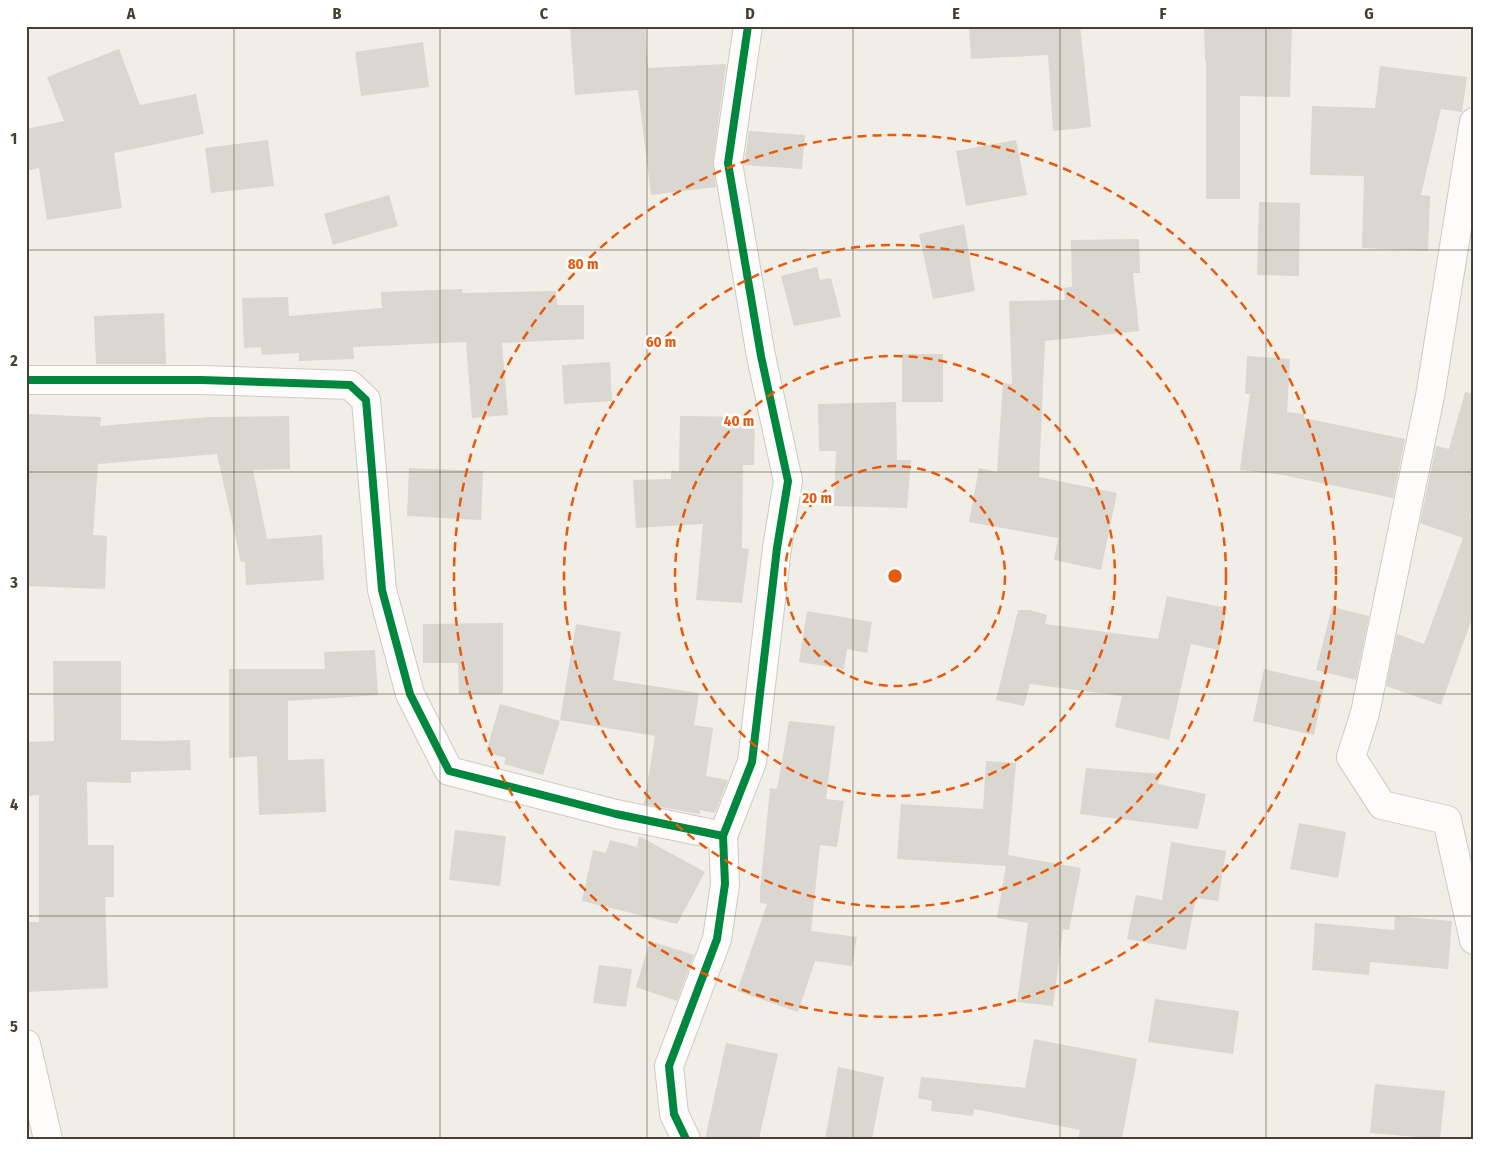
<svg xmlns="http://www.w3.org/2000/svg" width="1500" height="1165" viewBox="0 0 1500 1165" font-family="'Fira Sans Condensed',sans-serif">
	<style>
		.building { fill: #d9d7cf }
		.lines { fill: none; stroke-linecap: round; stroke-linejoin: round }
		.street-casing { stroke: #cdcbc4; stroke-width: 30 }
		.street { stroke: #fdfcfb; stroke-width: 28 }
		.cycleway-casing { stroke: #fff; stroke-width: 11 }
		.cycleway { stroke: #00873e; stroke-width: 8 }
		.grid { fill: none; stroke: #454033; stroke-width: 1; stroke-opacity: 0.55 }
		.ring { fill: none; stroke: #e8590c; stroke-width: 2.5; stroke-dasharray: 9 6 }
		.centre { fill: #e8590c; stroke: #fff; stroke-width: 2.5 }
		.ring-label { font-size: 15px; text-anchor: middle; font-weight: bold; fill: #e8590c; stroke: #fff; stroke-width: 5; stroke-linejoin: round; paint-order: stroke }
		.neatline { fill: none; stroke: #454033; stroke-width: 2 }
		.grid-label { font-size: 16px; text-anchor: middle; font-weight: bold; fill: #454033 }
	</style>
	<rect width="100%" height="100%" fill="#f0eee6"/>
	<g class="building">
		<path d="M 570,26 L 645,26 L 648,68 L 726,64 L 713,161 L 716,187 L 651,195 L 638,90 L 575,95 Z"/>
		<path d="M 969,26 L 1080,26 L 1091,127 L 1053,131 L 1048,55 L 971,59 Z"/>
		<path d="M 1204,26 L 1292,26 L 1290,97 L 1240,96 L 1240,199 L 1206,199 L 1206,60 L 1205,60 Z"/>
		<path d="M 423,42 L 429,87 L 361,96 L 355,52 Z"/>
		<path d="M 119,49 L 140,105 L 196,94 L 204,134 L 114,153 L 122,208 L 47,220 L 39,168 L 26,171 L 26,129 L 64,121 L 47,77 Z"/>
		<path d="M 1380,66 L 1467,77 L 1462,112 L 1441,109 L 1421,195 L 1430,196 L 1428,251 L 1362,248 L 1364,176 L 1310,175 L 1312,106 L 1375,108 Z"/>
		<path d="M 749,131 L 805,135 L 802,169 L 744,165 Z"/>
		<path d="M 268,140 L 274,186 L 211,193 L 205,148 Z"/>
		<path d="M 1016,140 L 1027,195 L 966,206 L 956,151 Z"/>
		<path d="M 389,195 L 398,226 L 333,245 L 324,214 Z"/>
		<path d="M 1259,202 L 1300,203 L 1299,276 L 1257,275 Z"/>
		<path d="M 964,224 L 975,291 L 933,299 L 919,234 Z"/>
		<path d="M 1139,239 L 1140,273 L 1133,273 L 1139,331 L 1045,341 L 1039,477 L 1117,493 L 1101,570 L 1054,560 L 1058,538 L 969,522 L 979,468 L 997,472 L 1003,383 L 1012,384 L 1009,301 L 1065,300 L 1064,288 L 1072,287 L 1071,240 Z"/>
		<path d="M 817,267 L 820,280 L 831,278 L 841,317 L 794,326 L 781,276 Z"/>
		<path d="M 462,289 L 462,293 L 556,291 L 557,305 L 584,305 L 584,339 L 502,343 L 508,415 L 472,418 L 466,342 L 353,347 L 354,359 L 299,361 L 299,353 L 262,355 L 261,347 L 244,348 L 242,298 L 288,297 L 289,316 L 382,308 L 381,292 Z"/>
		<path d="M 164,313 L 166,364 L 96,364 L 94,316 Z"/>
		<rect x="902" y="354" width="41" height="48"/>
		<path d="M 1247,356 L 1290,359 L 1287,412 L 1304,414 L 1304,418 L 1405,439 L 1393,498 L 1283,475 L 1240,470 L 1250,394 L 1245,394 Z"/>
		<path d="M 610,362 L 612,401 L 564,404 L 562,365 Z"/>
		<path d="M 1465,392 L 1474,394 L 1474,507 L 1470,517 L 1474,517 L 1474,613 L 1441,705 L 1386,686 L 1397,634 L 1424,644 L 1463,538 L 1420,523 L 1436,446 L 1449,449 Z"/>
		<path d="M 896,402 L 897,460 L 911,460 L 907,508 L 834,506 L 836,451 L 819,451 L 818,404 Z"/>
		<path d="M 26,414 L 101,417 L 100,426 L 209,417 L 289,416 L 290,469 L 253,470 L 267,539 L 322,535 L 324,580 L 246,585 L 245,561 L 241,562 L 217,454 L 98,464 L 93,535 L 107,536 L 105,589 L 26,586 Z"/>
		<path d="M 680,416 L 755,417 L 754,465 L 743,465 L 742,548 L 749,549 L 742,603 L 696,600 L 703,524 L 636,528 L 633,480 L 671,479 L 671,471 L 679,471 Z"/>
		<path d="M 409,468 L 483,471 L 481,520 L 407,516 Z"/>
		<path d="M 1167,596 L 1227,608 L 1219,650 L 1191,644 L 1169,740 L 1115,727 L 1122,696 L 1030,684 L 1024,706 L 996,700 L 1018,610 L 1030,610 L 1047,615 L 1045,624 L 1158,639 Z"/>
		<path d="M 1332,607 L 1369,616 L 1356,680 L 1316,670 Z"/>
		<path d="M 807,611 L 872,622 L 867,653 L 847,649 L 844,669 L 799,662 Z"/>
		<path d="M 503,623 L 503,694 L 459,694 L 458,663 L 423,663 L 423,624 Z"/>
		<path d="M 576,624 L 621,632 L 613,680 L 699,693 L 694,725 L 713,728 L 706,776 L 728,780 L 715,813 L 700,810 L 700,814 L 644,804 L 655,736 L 560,720 Z"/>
		<path d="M 375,650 L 378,695 L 288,701 L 288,760 L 324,759 L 326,812 L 259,815 L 257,756 L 229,758 L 229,669 L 325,669 L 324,652 Z"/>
		<path d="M 53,661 L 121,661 L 121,740 L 158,741 L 190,740 L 191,770 L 131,772 L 131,783 L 87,782 L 88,845 L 114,845 L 114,897 L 105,897 L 108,988 L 26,992 L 26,922 L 39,922 L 39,795 L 26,796 L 26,742 L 54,741 Z"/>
		<path d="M 1264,669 L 1325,683 L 1314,735 L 1253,721 Z"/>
		<path d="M 500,704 L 560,721 L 543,775 L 504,764 L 506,758 L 486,752 Z"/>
		<path d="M 789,721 L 835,726 L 826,799 L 844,801 L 837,847 L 820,845 L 811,931 L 857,937 L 852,966 L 815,961 L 798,1012 L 737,991 L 767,904 L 760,903 L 760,890 L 770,788 L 777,789 Z"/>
		<path d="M 986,761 L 1016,763 L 1008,855 L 1081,868 L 1069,930 L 1063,929 L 1053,1006 L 1017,1002 L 1028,923 L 997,918 L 1006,866 L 897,859 L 901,804 L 983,809 Z"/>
		<path d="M 1086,768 L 1161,774 L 1158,784 L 1206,794 L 1198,829 L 1080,814 Z"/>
		<path d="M 1299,823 L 1346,832 L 1338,878 L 1290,869 Z"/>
		<path d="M 455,830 L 506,836 L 500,886 L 449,880 Z"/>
		<path d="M 639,836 L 705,872 L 677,924 L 582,901 L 593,850 L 606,853 L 610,840 L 637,847 Z"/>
		<path d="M 1171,842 L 1226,851 L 1218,901 L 1196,898 L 1186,950 L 1127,939 L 1136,895 L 1162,900 Z"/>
		<path d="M 1395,916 L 1452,921 L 1448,969 L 1370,962 L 1369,975 L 1312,970 L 1315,923 L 1394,930 Z"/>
		<path d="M 650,941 L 694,955 L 677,1001 L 636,987 Z"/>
		<path d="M 599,965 L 632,969 L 626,1007 L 593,1003 Z"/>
		<path d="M 1155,999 L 1239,1011 L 1233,1054 L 1148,1042 Z"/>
		<path d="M 1034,1039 L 1137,1059 L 1122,1139 L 1078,1139 L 1080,1130 L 974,1109 L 973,1116 L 931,1111 L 932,1101 L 918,1098 L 921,1077 L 1025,1088 Z"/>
		<path d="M 726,1043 L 778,1054 L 759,1139 L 705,1139 Z"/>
		<path d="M 838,1067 L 884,1077 L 872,1139 L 825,1139 Z"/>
		<path d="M 1375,1084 L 1445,1091 L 1440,1139 L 1370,1133 Z"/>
	</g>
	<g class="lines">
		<g class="street-casing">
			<g id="street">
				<path d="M 1474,122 L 1430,396 L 1365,713 L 1351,757 L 1382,805 L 1447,820 L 1474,940"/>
				<path d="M 26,380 L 201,380 L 350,385 L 366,400 L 382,590 L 410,694 L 449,771 L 616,814 L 723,836"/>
				<path d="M 26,1044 L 48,1139"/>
				<path d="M 686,1139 L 674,1114 L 669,1066 L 717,939 L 725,884 L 723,836 L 752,762 L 777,548 L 788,481 L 761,356 L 728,163 L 748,26"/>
			</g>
		</g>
		<use href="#street" class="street"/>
		<g class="cycleway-casing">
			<g id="cycleway">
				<path d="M 26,380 L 201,380 L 350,385 L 366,400 L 382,590 L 410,694 L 449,771 L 616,814 L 723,836"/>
				<path d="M 686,1139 L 674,1114 L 669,1066 L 717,939 L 725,884 L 723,836 L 752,762 L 777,548 L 788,481 L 761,356 L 728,163 L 748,26"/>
			</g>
		</g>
		<use href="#cycleway" class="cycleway"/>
	</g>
	<path class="grid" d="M 234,26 L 234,1139M 440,26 L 440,1139M 647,26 L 647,1139M 853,26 L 853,1139M 1060,26 L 1060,1139M 1266,26 L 1266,1139M 26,250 L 1474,250M 26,472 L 1474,472M 26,694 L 1474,694M 26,916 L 1474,916"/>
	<g class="ring">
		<circle cx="895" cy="576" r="110"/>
		<circle cx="895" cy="576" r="220"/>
		<circle cx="895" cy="576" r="331"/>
		<circle cx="895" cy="576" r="441"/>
	</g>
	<circle cx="895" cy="576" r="8" class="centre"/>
	<g class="ring-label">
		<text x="583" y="269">80 m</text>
		<text x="661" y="347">60 m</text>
		<text x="739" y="426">40 m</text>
		<text x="817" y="503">20 m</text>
	</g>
	<rect width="1500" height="1165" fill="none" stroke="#ffffff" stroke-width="55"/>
	<rect x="28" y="28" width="1444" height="1110" class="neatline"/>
	<g class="grid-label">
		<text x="131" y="19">A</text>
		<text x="337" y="19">B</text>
		<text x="544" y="19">C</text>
		<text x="750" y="19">D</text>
		<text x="956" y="19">E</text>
		<text x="1163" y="19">F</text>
		<text x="1369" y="19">G</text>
		<text x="14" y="144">1</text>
		<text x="14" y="366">2</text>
		<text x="14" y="588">3</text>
		<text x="14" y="810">4</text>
		<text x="14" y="1032">5</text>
	</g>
</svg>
